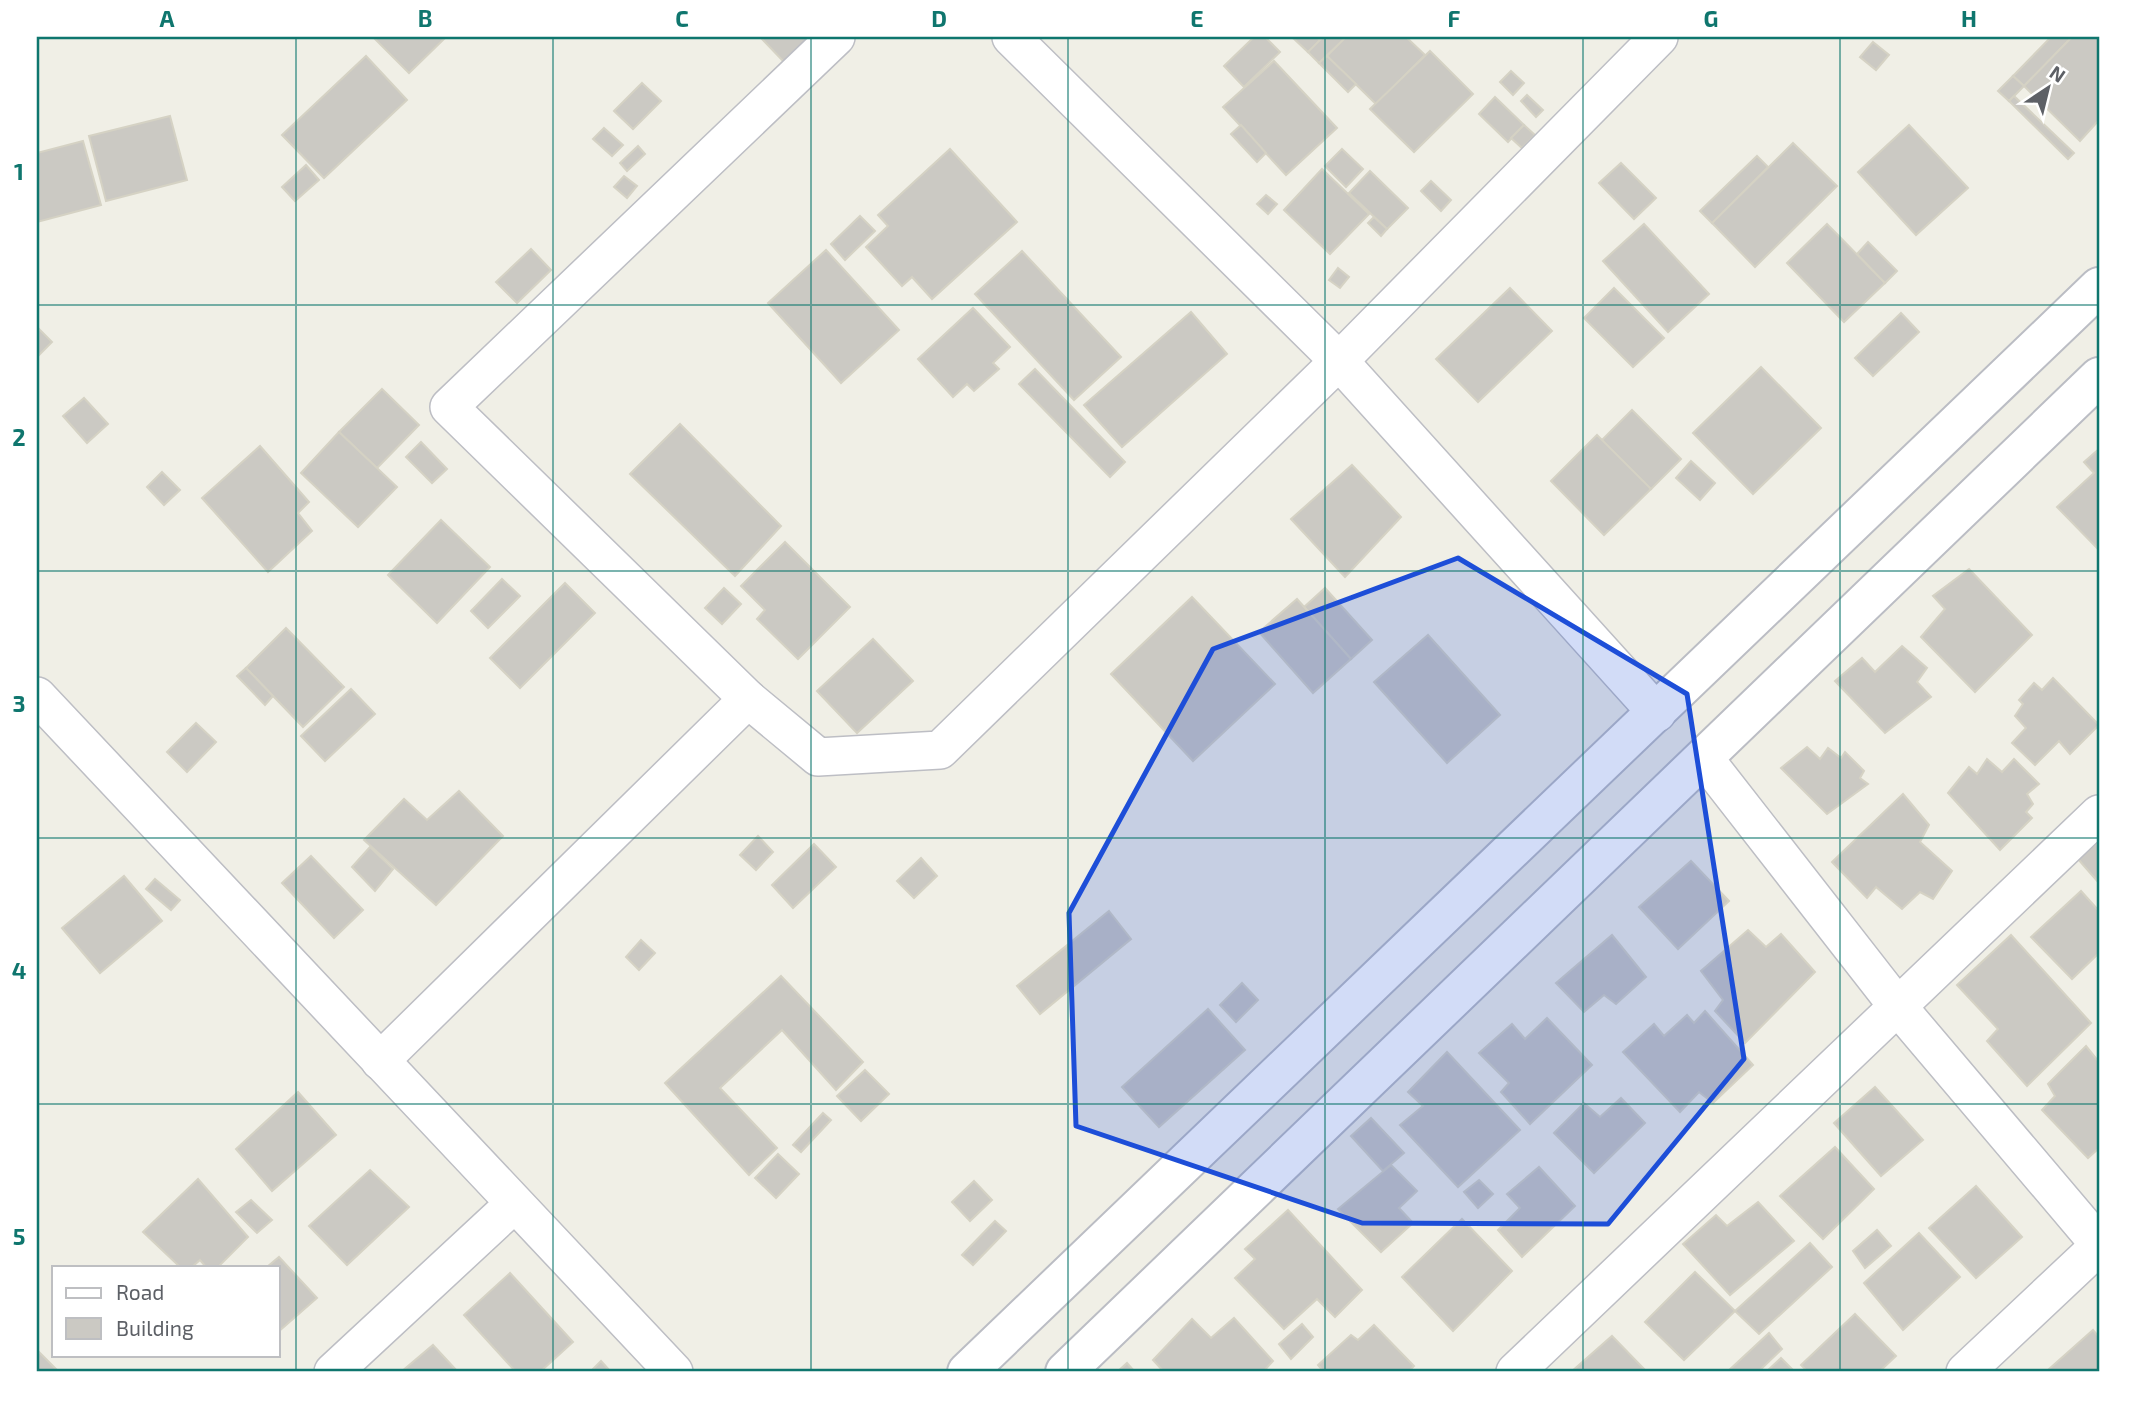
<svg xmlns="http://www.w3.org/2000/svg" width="2136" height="1409" viewBox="0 0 2136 1409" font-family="'Exo 2',sans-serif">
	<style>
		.building { fill: #cbc9c3; stroke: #d5d2c4; stroke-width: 2 }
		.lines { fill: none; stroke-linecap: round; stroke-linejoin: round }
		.street-casing { stroke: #bdbec4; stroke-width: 40 }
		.secondary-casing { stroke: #bbbdc4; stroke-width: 42 }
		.street { stroke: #fff; stroke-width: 37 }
		.secondary { stroke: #fff; stroke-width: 38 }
		.marked { fill: #1d4ed8; fill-opacity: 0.2; stroke: #1d4ed8; stroke-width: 5; stroke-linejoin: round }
		.grid { fill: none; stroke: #0f766e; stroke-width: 2; stroke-opacity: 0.55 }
		.neatline { fill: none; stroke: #0f766e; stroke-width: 2.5 }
		.grid-label { font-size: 23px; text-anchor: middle; font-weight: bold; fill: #0f766e }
	</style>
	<rect width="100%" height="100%" fill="#f0efe6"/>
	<g class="building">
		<path d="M 373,37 L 446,37 L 409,73 Z"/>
		<path d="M 762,37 L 811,37 L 785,63 L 761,38 Z"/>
		<path d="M 1254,37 L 1265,37 L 1280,52 L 1244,87 L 1224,66 Z"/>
		<path d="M 1292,37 L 1316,37 L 1320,40 L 1308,52 Z"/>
		<path d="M 1323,37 L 1346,37 L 1319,63 L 1308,52 Z"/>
		<path d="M 1346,37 L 1406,37 L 1425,55 L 1376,104 L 1327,56 Z"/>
		<path d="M 2051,37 L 2072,37 L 2024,86 L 2013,76 Z"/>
		<path d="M 2072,37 L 2099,38 L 2099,120 L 2080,141 L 2024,86 Z"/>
		<path d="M 1873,42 L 1889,55 L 1876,70 L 1860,57 Z"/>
		<path d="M 1430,51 L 1473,94 L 1414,152 L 1370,109 Z"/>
		<path d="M 366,56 L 407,100 L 324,178 L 282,135 Z"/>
		<path d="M 1327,56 L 1356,84 L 1348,92 L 1319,63 Z"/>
		<path d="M 1274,61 L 1337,128 L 1286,175 L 1223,107 Z"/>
		<path d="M 1511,71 L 1524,83 L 1513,95 L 1500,82 Z"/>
		<path d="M 2013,76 L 2024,86 L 2009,101 L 1998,91 Z"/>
		<path d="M 642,83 L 661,101 L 633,129 L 614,111 Z"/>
		<path d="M 1527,95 L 1543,110 L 1536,117 L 1521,101 Z"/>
		<path d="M 2014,96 L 2074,153 L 2068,159 L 2009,101 Z"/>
		<path d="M 1495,97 L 1524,125 L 1508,142 L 1479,114 Z"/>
		<path d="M 170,116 L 187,180 L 106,201 L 89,136 Z"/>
		<path d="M 1241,125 L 1266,153 L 1257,162 L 1231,134 Z"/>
		<path d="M 1524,125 L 1535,135 L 1522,148 L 1511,138 Z"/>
		<path d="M 1909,125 L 1968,188 L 1916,235 L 1858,172 Z"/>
		<path d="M 604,128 L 623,145 L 612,156 L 593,139 Z"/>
		<path d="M 83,141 L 101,205 L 37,222 L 37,153 Z"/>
		<path d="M 1793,143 L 1837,186 L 1755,267 L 1712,223 Z"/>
		<path d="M 638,146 L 645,154 L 627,171 L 620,163 Z"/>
		<path d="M 950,149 L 1017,222 L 932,299 L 912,277 L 902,286 L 866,247 L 888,226 L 878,215 Z"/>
		<path d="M 1342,149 L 1363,169 L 1346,187 L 1325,166 Z"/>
		<path d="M 1757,156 L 1768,167 L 1712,223 L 1700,211 Z"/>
		<path d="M 1621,163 L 1656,198 L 1634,219 L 1599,183 Z"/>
		<path d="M 306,165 L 319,180 L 295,201 L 282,187 Z"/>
		<path d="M 1322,169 L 1369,214 L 1330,254 L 1284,210 Z"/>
		<path d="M 1370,171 L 1408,208 L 1387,229 L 1349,193 Z"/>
		<path d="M 624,176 L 637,186 L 627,198 L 614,187 Z"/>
		<path d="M 1431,181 L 1451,200 L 1441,211 L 1421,191 Z"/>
		<path d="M 1266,195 L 1277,204 L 1268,214 L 1257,204 Z"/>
		<path d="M 860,216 L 875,231 L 845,260 L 831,244 Z"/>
		<path d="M 1374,217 L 1387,229 L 1381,236 L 1368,223 Z"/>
		<path d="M 1644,224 L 1709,294 L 1668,332 L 1603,261 Z"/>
		<path d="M 1827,224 L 1885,283 L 1844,322 L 1787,263 Z"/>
		<path d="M 1868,242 L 1897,271 L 1885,283 L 1857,254 Z"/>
		<path d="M 531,249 L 551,270 L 517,303 L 496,282 Z"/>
		<path d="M 826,250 L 899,330 L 841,383 L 768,303 Z"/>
		<path d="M 1022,251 L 1121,357 L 1074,400 L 975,294 Z"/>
		<path d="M 1338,268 L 1349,277 L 1340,288 L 1329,280 Z"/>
		<path d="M 1510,288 L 1552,331 L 1478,402 L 1436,359 Z"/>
		<path d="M 1614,288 L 1664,338 L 1633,367 L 1584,318 Z"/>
		<path d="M 973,308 L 1010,347 L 993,363 L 999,369 L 974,391 L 967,384 L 953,397 L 918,359 Z"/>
		<path d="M 1191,312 L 1227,354 L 1122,447 L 1084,405 Z"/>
		<path d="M 1901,313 L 1919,332 L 1873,376 L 1855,358 Z"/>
		<path d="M 37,327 L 52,342 L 37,357 Z"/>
		<path d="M 1761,367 L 1821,428 L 1753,494 L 1693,433 Z"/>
		<path d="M 1035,369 L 1125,462 L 1110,477 L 1019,384 Z"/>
		<path d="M 382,389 L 419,425 L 377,468 L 339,432 Z"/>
		<path d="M 84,398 L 108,424 L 87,443 L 63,416 Z"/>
		<path d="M 1632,410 L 1681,459 L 1651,489 L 1602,440 Z"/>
		<path d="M 680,424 L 781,526 L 735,576 L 630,474 Z"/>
		<path d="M 339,432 L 397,487 L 358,527 L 301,473 Z"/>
		<path d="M 1597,435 L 1651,489 L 1604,535 L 1551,481 Z"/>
		<path d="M 421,442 L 447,469 L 432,483 L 406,457 Z"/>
		<path d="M 260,446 L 309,502 L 298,513 L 312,531 L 268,572 L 202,498 Z"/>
		<path d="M 2099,449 L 2099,550 L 2057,507 L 2094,473 L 2084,462 Z"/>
		<path d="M 1691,461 L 1715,483 L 1700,500 L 1676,478 Z"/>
		<path d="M 1352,465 L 1401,517 L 1345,577 L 1291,519 Z"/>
		<path d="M 162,472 L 180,490 L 164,505 L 147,487 Z"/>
		<path d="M 441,520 L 490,567 L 437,623 L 388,575 Z"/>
		<path d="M 785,542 L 850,607 L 798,659 L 757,619 L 765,610 L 741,586 Z"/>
		<path d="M 1969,569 L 2032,635 L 1975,692 L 1921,637 L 1945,609 L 1933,596 Z"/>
		<path d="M 502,579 L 520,596 L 488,628 L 471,611 Z"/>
		<path d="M 565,583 L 595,613 L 520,688 L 490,658 Z"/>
		<path d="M 724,588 L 741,604 L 722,624 L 705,608 Z"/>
		<path d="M 1325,588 L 1372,640 L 1351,659 L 1304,607 Z"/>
		<path d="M 1192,597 L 1275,684 L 1193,761 L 1111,674 Z"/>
		<path d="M 1297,599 L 1351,659 L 1313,693 L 1259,632 Z"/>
		<path d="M 286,628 L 344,687 L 303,727 L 246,668 Z"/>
		<path d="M 1428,635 L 1500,715 L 1447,763 L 1374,682 Z"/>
		<path d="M 873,639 L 913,681 L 857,733 L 817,691 Z"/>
		<path d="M 1902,646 L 1927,668 L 1917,682 L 1931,697 L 1885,733 L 1835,681 L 1862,658 L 1875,672 Z"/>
		<path d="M 246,668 L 273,696 L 265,705 L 237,676 Z"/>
		<path d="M 2053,678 L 2099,725 L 2070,754 L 2059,741 L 2035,765 L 2012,743 L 2026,728 L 2015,716 L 2023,704 L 2019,700 L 2034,683 L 2042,690 Z"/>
		<path d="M 351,689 L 375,714 L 325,761 L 301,736 Z"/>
		<path d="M 196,723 L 216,742 L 187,772 L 167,752 Z"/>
		<path d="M 1807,747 L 1820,759 L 1828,748 L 1841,758 L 1845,752 L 1864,771 L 1860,778 L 1868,784 L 1827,814 L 1781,768 Z"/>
		<path d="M 1987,759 L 2002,772 L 2014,759 L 2039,784 L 2027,794 L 2033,804 L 2026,812 L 2032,818 L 2000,850 L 1948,793 L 1969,767 L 1977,774 Z"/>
		<path d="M 459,791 L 503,836 L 436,905 L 364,840 L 404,799 L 427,820 Z"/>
		<path d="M 1903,794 L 1929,825 L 1920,842 L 1952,871 L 1933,899 L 1920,892 L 1902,909 L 1876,887 L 1867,898 L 1832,862 Z"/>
		<path d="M 758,836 L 773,852 L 756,870 L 740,855 Z"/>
		<path d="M 2099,841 L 2099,883 L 2078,859 Z"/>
		<path d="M 814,844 L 836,867 L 793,908 L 772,885 Z"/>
		<path d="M 370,847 L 393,869 L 375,891 L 352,867 Z"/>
		<path d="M 311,856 L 363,910 L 334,938 L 282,883 Z"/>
		<path d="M 921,858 L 937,876 L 914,898 L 897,881 Z"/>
		<path d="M 1691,861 L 1729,901 L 1678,949 L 1639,907 Z"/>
		<path d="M 124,876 L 162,921 L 100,973 L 62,928 Z"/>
		<path d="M 155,879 L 180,900 L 171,910 L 146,889 Z"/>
		<path d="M 2081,891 L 2099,911 L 2099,953 L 2072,979 L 2031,937 Z"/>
		<path d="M 1109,911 L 1131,939 L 1040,1014 L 1017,986 Z"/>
		<path d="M 1748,930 L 1766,947 L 1781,934 L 1815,972 L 1745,1043 L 1715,1011 L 1723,1000 L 1701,971 Z"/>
		<path d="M 1612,935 L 1646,977 L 1616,1004 L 1604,995 L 1584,1012 L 1556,983 Z"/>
		<path d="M 2011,935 L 2091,1023 L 2027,1086 L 1987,1041 L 1998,1029 L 1957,985 Z"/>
		<path d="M 641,940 L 655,953 L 639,970 L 626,957 Z"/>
		<path d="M 781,976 L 863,1062 L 836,1090 L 782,1030 L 720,1088 L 777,1148 L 749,1175 L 665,1083 Z"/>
		<path d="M 1242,983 L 1258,1000 L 1236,1022 L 1220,1005 Z"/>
		<path d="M 1208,1009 L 1245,1050 L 1159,1127 L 1122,1087 Z"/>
		<path d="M 1705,1011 L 1753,1065 L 1713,1103 L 1699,1092 L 1680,1112 L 1623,1052 L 1654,1024 L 1664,1036 L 1687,1015 L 1694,1023 Z"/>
		<path d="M 1547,1018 L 1592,1065 L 1530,1124 L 1501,1092 L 1509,1083 L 1479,1053 L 1512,1024 L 1525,1039 Z"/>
		<path d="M 2086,1046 L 2099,1062 L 2099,1148 L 2088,1158 L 2042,1110 L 2055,1096 L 2048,1084 Z"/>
		<path d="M 1447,1052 L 1520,1130 L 1458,1187 L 1400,1125 L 1423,1106 L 1408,1092 Z"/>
		<path d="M 865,1070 L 889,1094 L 861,1121 L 837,1096 Z"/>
		<path d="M 1875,1087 L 1923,1140 L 1881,1176 L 1834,1123 Z"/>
		<path d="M 298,1092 L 336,1135 L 272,1191 L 236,1149 Z"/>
		<path d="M 1621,1098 L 1645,1123 L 1594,1173 L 1554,1133 L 1584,1103 L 1600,1117 Z"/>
		<path d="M 823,1113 L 831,1120 L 801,1152 L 793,1145 Z"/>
		<path d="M 1371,1118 L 1404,1153 L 1383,1171 L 1351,1136 Z"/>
		<path d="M 1835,1147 L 1874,1189 L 1823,1239 L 1780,1196 Z"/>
		<path d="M 778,1154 L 799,1174 L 776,1198 L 755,1178 Z"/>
		<path d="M 1391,1165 L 1417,1191 L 1399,1208 L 1413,1223 L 1381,1252 L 1338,1209 Z"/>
		<path d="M 1539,1167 L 1575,1206 L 1522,1257 L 1498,1230 L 1520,1208 L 1507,1194 Z"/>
		<path d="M 370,1170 L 409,1207 L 347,1265 L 309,1226 Z"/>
		<path d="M 198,1179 L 248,1237 L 218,1267 L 206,1267 L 200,1260 L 192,1267 L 180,1267 L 143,1232 Z"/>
		<path d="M 1479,1180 L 1493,1194 L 1478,1208 L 1464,1192 Z"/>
		<path d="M 974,1181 L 992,1200 L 970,1221 L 952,1202 Z"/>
		<path d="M 1976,1186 L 2022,1237 L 1976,1278 L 1929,1228 Z"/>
		<path d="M 251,1200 L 272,1220 L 257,1233 L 236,1212 Z"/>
		<path d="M 1758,1202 L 1794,1241 L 1730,1295 L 1683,1244 L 1716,1215 L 1727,1226 Z"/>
		<path d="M 1288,1210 L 1362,1290 L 1335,1317 L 1317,1299 L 1284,1329 L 1235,1278 L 1255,1259 L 1245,1249 Z"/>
		<path d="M 1462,1219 L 1512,1271 L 1453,1331 L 1402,1277 Z"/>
		<path d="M 995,1221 L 1006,1231 L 973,1265 L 962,1255 Z"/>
		<path d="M 1877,1230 L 1891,1246 L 1865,1268 L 1853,1251 Z"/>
		<path d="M 1919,1233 L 1960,1277 L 1903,1330 L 1864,1283 Z"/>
		<path d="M 1810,1243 L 1832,1267 L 1759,1334 L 1735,1311 Z"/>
		<path d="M 279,1257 L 317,1298 L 278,1332 L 278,1267 L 267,1267 Z"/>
		<path d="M 1695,1272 L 1735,1311 L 1684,1360 L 1645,1322 Z"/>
		<path d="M 510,1273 L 573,1342 L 540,1372 L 516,1372 L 464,1315 Z"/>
		<path d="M 1855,1314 L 1896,1356 L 1879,1372 L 1808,1372 L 1801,1365 Z"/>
		<path d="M 1234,1318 L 1273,1361 L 1263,1372 L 1164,1372 L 1153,1360 L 1192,1319 L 1211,1338 Z"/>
		<path d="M 1302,1324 L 1313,1337 L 1291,1359 L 1279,1344 Z"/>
		<path d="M 1374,1325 L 1414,1366 L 1408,1372 L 1324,1372 L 1318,1365 L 1351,1335 L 1358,1340 Z"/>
		<path d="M 2093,1330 L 2099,1337 L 2099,1372 L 2052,1372 L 2049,1369 Z"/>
		<path d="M 1769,1333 L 1782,1349 L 1758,1372 L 1727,1372 Z"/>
		<path d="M 1612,1336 L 1647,1372 L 1571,1372 Z"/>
		<path d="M 433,1345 L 458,1372 L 401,1372 Z"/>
		<path d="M 37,1350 L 59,1372 L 37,1372 Z"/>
		<path d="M 1781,1358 L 1795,1372 L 1766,1372 Z"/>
		<path d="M 601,1361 L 611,1372 L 590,1372 Z"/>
		<path d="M 1127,1363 L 1135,1372 L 1117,1372 Z"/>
	</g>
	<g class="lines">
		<g class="street-casing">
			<g id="street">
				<path d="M 836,37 L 449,407 L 748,699 L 818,757 L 940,750 L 1339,361 L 1659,37"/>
				<path d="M 1011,37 L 1339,361 L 1657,713"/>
				<path d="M 37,696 L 674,1372"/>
				<path d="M 1704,758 L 1899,1008 L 2099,1244"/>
				<path d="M 380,1061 L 748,699"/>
				<path d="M 333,1372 L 514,1204"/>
				<path d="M 1515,1372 L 2099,814"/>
				<path d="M 1965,1372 L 2099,1246"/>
			</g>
		</g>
		<g class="secondary-casing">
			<g id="secondary">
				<path d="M 967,1372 L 2099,287"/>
				<path d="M 1065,1372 L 2099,377"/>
			</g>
		</g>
		<use href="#street" class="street"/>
		<use href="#secondary" class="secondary"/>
	</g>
	<path class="marked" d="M 1458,558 L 1687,694 L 1744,1059 L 1608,1224 L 1362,1223 L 1076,1126 L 1069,913 L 1213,649 Z"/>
	<path class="grid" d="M 296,37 L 296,1372M 553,37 L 553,1372M 811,37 L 811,1372M 1068,37 L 1068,1372M 1325,37 L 1325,1372M 1583,37 L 1583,1372M 1840,37 L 1840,1372M 37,305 L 2099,305M 37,571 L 2099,571M 37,838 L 2099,838M 37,1104 L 2099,1104"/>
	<rect width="2136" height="1409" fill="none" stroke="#ffffff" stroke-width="77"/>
	<rect x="52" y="1266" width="228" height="91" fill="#ffffff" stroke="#bebfc2" stroke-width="2"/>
	<rect x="66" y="1288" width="35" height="10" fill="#ffffff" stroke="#bebfc2" stroke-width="2"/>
	<text x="116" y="1300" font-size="21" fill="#5d6066">Road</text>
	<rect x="66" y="1318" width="35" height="21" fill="#cbc9c3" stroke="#bebfc2" stroke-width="2"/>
	<text x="116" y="1336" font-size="21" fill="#5d6066">Building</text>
	<g transform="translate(2048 88) rotate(35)" stroke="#ffffff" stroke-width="5" paint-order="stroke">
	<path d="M0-5L12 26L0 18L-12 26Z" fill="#5d6066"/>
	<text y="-10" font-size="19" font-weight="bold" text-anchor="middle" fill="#5d6066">N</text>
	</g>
	<rect x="38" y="38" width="2060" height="1332" class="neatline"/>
	<g class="grid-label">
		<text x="167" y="27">A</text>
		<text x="425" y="27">B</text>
		<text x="682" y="27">C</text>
		<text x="939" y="27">D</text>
		<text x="1197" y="27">E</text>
		<text x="1454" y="27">F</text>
		<text x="1711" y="27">G</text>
		<text x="1969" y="27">H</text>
		<text x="19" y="180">1</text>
		<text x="19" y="446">2</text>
		<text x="19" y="712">3</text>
		<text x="19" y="979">4</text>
		<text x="19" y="1245">5</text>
	</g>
</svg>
